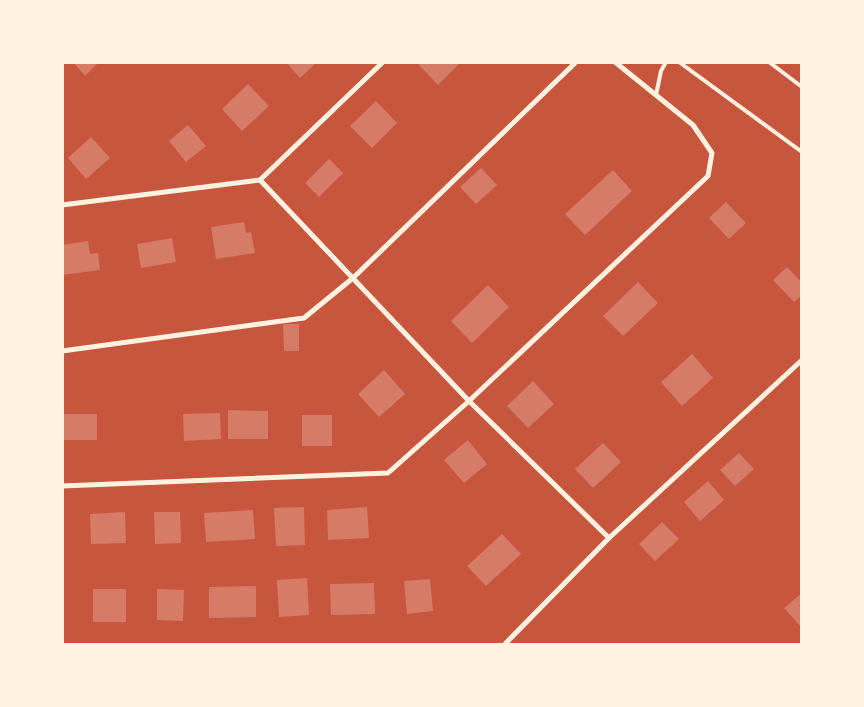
<svg xmlns="http://www.w3.org/2000/svg" width="864" height="707" viewBox="0 0 864 707" font-family="'Roboto Condensed',sans-serif">
	<style>
		.building { fill: #d67c66 }
		.lines { fill: none; stroke-linecap: round; stroke-linejoin: round }
		.service { stroke: #fff3e0; stroke-width: 4 }
		.minor { stroke: #fff3e0; stroke-width: 5 }
	</style>
	<rect width="100%" height="100%" fill="#c8553d"/>
	<g class="building">
		<path d="M 73,62 L 99,62 L 85,76 Z"/>
		<path d="M 286,62 L 317,62 L 300,78 Z"/>
		<path d="M 416,62 L 461,62 L 438,85 Z"/>
		<path d="M 248,84 L 269,106 L 242,131 L 222,109 Z"/>
		<path d="M 376,101 L 397,123 L 372,148 L 350,126 Z"/>
		<path d="M 188,125 L 206,146 L 186,162 L 169,141 Z"/>
		<path d="M 91,137 L 110,158 L 86,179 L 68,158 Z"/>
		<path d="M 329,159 L 343,173 L 319,197 L 305,183 Z"/>
		<path d="M 481,168 L 497,185 L 476,204 L 460,187 Z"/>
		<path d="M 613,170 L 632,191 L 585,235 L 565,214 Z"/>
		<path d="M 726,202 L 746,223 L 729,239 L 709,218 Z"/>
		<path d="M 244,222 L 246,233 L 251,232 L 255,253 L 216,259 L 211,227 Z"/>
		<path d="M 172,238 L 176,262 L 141,268 L 137,244 Z"/>
		<path d="M 88,241 L 90,254 L 98,253 L 100,270 L 62,275 L 62,245 Z"/>
		<path d="M 787,267 L 802,283 L 802,295 L 794,302 L 773,280 Z"/>
		<path d="M 638,282 L 658,303 L 623,336 L 603,316 Z"/>
		<path d="M 488,285 L 509,307 L 472,343 L 451,321 Z"/>
		<path d="M 283,324 L 299,324 L 299,351 L 284,351 Z"/>
		<path d="M 692,354 L 713,378 L 682,406 L 661,382 Z"/>
		<path d="M 384,370 L 405,394 L 379,417 L 358,394 Z"/>
		<path d="M 533,381 L 554,404 L 528,428 L 507,406 Z"/>
		<path d="M 228,410 L 268,411 L 268,439 L 228,439 Z"/>
		<path d="M 220,413 L 221,439 L 184,441 L 183,414 Z"/>
		<rect x="62" y="414" width="35" height="26"/>
		<rect x="302" y="415" width="30" height="31"/>
		<path d="M 468,440 L 487,464 L 464,483 L 444,460 Z"/>
		<path d="M 603,443 L 621,462 L 593,488 L 575,469 Z"/>
		<path d="M 739,453 L 754,469 L 735,486 L 720,470 Z"/>
		<path d="M 708,481 L 724,500 L 700,521 L 684,502 Z"/>
		<path d="M 304,507 L 305,545 L 276,546 L 274,508 Z"/>
		<path d="M 367,507 L 369,538 L 328,540 L 327,510 Z"/>
		<path d="M 253,510 L 255,539 L 206,542 L 204,513 Z"/>
		<path d="M 125,512 L 126,543 L 91,544 L 90,514 Z"/>
		<path d="M 154,512 L 180,512 L 181,543 L 155,544 Z"/>
		<path d="M 662,522 L 679,539 L 655,561 L 639,544 Z"/>
		<path d="M 502,534 L 521,554 L 486,586 L 467,566 Z"/>
		<path d="M 307,578 L 309,615 L 279,617 L 277,580 Z"/>
		<path d="M 430,579 L 433,611 L 407,614 L 404,581 Z"/>
		<path d="M 374,583 L 375,614 L 331,615 L 330,584 Z"/>
		<path d="M 256,586 L 256,617 L 209,618 L 209,587 Z"/>
		<rect x="93" y="589" width="33" height="33"/>
		<path d="M 157,589 L 184,590 L 183,621 L 157,620 Z"/>
		<path d="M 802,593 L 802,628 L 784,608 Z"/>
	</g>
	<g class="lines">
		<g class="service">
			<path d="M 679,62 L 802,152"/>
			<path d="M 769,62 L 802,87"/>
			<path d="M 656,95 L 661,71 L 666,62"/>
		</g>
		<g class="minor">
			<path d="M 260,180 L 469,401 L 609,538"/>
			<path d="M 62,205 L 260,180 L 383,62"/>
			<path d="M 62,351 L 304,318 L 353,278 L 576,62"/>
			<path d="M 62,486 L 388,473 L 469,401 L 708,176 L 712,153 L 693,125 L 615,62"/>
			<path d="M 505,644 L 609,538 L 802,360"/>
		</g>
	</g>
	<rect width="864" height="707" fill="none" stroke="#fff3e0" stroke-width="128"/>
</svg>
